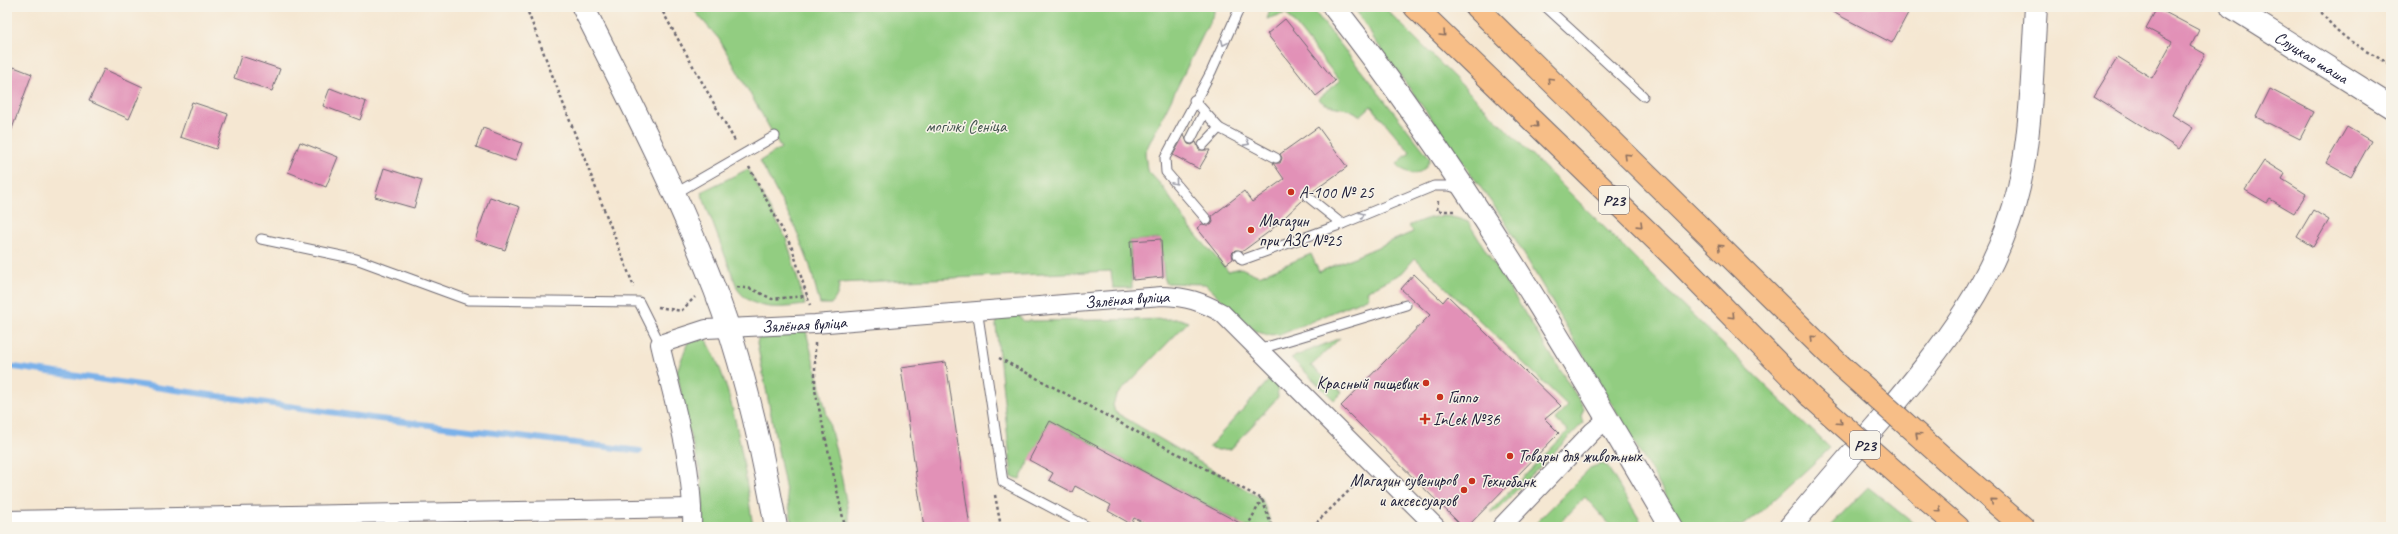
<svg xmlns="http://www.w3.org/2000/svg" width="2398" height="534" viewBox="0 0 2398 534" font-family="Caveat,sans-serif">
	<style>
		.green { fill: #92cd81; stroke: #5a785e }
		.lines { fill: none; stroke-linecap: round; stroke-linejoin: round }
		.stream { stroke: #7ab1e9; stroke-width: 6 }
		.building { fill: #e291b7 }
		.service-casing { stroke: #6c6770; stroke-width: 11 }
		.minor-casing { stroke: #6c6770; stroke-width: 20 }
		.tertiary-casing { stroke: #6c6770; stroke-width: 24 }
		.trunk-casing { stroke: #6c6770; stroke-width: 24 }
		.path { stroke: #6c6770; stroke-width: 2.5; stroke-dasharray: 3 3; stroke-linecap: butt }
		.service { stroke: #fff; stroke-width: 9 }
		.minor { stroke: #fff; stroke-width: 18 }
		.tertiary { stroke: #fff; stroke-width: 22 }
		.trunk { stroke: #f7be87; stroke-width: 22 }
		.trunk-bridge-casing { stroke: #6c6770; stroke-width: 24; stroke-linecap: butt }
		.trunk-bridge { stroke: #f7be87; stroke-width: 22 }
		.oneway { stroke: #8c7061 }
		.oneway2 { stroke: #9c9ca7 }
		.poi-dot { fill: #c8321e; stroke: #f7f3e8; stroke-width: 1.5 }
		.labels { text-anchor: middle; stroke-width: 3; stroke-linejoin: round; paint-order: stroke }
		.shield { fill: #f7f3e8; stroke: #62616f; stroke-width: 1 }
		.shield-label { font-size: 16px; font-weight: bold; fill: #22223b }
		.street-label { font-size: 17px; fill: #22223b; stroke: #f7f3e8 }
		.park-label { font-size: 17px; fill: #445550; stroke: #f7f3e8 }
		.poi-label { font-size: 17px; fill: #22223b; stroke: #f7f3e8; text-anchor: start }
	</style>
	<rect width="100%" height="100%" fill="#f7f3e8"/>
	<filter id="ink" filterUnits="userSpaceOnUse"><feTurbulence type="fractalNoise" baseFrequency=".025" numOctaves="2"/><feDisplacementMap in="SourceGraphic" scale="8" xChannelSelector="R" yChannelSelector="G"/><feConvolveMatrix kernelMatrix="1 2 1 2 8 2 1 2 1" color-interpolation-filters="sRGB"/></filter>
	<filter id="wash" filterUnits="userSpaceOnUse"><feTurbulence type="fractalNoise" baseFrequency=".012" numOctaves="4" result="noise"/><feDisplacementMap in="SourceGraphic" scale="16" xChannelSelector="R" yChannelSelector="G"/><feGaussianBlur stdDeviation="0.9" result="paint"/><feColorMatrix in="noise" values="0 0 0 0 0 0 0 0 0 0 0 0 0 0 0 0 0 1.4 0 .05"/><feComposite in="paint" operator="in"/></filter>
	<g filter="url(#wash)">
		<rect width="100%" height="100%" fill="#f5e7d2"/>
		<g class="green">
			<path d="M 691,7 L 1214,7 L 1214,13 L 1145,152 L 1147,170 L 1162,186 L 1191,229 L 1228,271 L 1241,268 L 1259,276 L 1311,254 L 1319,272 L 1413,232 L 1408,226 C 1432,216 1443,212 1468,222 L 1584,408 L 1581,416 L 1583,423 L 1496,511 L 1490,512 L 1568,431 L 1555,419 L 1568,406 L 1415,258 L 1402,273 L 1367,291 L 1369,297 L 1282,334 L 1268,335 L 1255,331 L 1205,284 L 1165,283 L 1160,239 L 1130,241 L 1132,288 L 1113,288 L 1111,271 L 839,283 C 839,292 837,297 831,304 L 820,304 L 810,266 L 795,227 L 760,161 L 781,148 L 719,39 Z"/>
			<path d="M 1271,7 L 1311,7 L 1430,158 C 1425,176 1409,178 1397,164 L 1410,152 L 1371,106 L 1360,116 C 1347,104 1332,111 1318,99 L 1340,81 L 1286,13 L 1267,19 Z"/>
			<path d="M 1354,7 L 1384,7 L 1669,292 L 1830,448 L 1760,513 L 1740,527 L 1684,527 L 1504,220 L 1374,39 Z"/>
			<path d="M 748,169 L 786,238 L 805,305 C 781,308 755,312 738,290 L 701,192 Z"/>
			<path d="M 1005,313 L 1020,316 L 1023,321 L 1180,319 L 1188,322 L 1116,396 L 1113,405 L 1115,412 L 1262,499 L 1272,527 L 1237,527 L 1239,522 L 1050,421 L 1020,479 L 1012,477 L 996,326 L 997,319 Z"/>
			<path d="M 806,331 L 838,459 L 851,527 L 793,527 L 757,343 L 759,336 Z"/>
			<path d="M 1340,338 L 1311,366 L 1342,392 L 1334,400 L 1291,358 Z"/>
			<path d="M 706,339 C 736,391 744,468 753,527 L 704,527 L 701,472 L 687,425 L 677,371 L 688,342 Z"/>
			<path d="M 1270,379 L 1277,385 L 1278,397 L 1231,449 L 1218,450 L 1209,447 Z"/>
			<path d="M 1602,464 L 1607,466 L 1644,527 L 1612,527 L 1585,497 L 1556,527 L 1532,527 L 1592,467 Z"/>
			<path d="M 1868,487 L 1918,527 L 1829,527 Z"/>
		</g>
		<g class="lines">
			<path class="stream" d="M 7,366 L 372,418 L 640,451"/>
		</g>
		<g id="blocks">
			<g class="building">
				<path d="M 1823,7 L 1896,7 L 1908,13 L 1892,43 Z"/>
				<path d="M 2157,8 L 2199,30 L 2191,46 L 2205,54 L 2172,115 L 2193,128 L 2179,149 L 2094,96 L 2118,57 L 2152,78 L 2172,42 L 2146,28 Z"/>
				<path d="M 1285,19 L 1335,81 L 1316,96 L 1267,34 Z"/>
				<path d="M 241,56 L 280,69 L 272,91 L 234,78 Z"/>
				<path d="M 14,67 L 32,74 L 9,137 L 7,136 L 7,84 Z"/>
				<path d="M 104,69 L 143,87 L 129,119 L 89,101 Z"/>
				<path d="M 330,88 L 366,102 L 360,120 L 323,106 Z"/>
				<path d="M 2270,89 L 2314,112 L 2300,139 L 2256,117 Z"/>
				<path d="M 192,102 L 228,114 L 216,149 L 180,137 Z"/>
				<path d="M 1318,127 L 1347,167 L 1312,192 L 1308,190 L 1303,192 L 1303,200 L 1270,231 L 1243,251 L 1235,250 L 1232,253 L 1233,259 L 1226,264 L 1197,228 L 1202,224 L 1211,225 L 1213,222 L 1212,216 L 1244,191 L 1252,202 L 1284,179 L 1273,163 L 1280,163 L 1282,158 L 1280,154 Z"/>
				<path d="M 2347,127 L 2371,141 L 2351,177 L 2326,163 Z"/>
				<path d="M 483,128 L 522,143 L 515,161 L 476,147 Z"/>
				<path d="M 1184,135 L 1188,144 L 1192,145 L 1196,142 L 1199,150 L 1210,150 L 1199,169 L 1173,155 Z"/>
				<path d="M 300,142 L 338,157 L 326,187 L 288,172 Z"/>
				<path d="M 2264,161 L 2285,174 L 2282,179 L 2306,194 L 2294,213 L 2270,199 L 2267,203 L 2245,190 Z"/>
				<path d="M 384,168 L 422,180 L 414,208 L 375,197 Z"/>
				<path d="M 490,197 L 520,207 L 505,250 L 475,240 Z"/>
				<path d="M 2313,210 L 2329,220 L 2313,247 L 2297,237 Z"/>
				<path d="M 1161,239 L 1163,277 L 1133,280 L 1130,241 Z"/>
				<path d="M 1414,274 L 1443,302 L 1448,296 L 1561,406 L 1545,419 L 1559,433 L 1467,527 L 1463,527 L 1341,406 L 1430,315 L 1401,289 Z"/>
				<path d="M 946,362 L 970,527 L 924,527 L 916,475 L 901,368 Z"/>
				<path d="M 1050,421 L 1247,527 L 1152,527 L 1134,518 L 1131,524 L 1108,511 L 1111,505 L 1075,486 L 1072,492 L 1049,480 L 1053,473 L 1029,460 Z"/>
			</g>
		</g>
	</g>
	<g filter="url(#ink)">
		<use href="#blocks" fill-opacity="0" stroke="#6c6770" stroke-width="1"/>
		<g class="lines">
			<g class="service-casing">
				<g id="service">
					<path d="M 1546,7 L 1643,96"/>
					<path d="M 1194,100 L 1219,128 L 1276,158"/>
					<path d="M 1191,139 L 1204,113"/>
					<path d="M 1203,145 L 1219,128"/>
					<path d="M 676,193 L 775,136"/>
					<path d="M 1307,196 L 1342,224 L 1434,186 L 1449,186 L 1460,189"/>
					<path d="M 1207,220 L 1166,172 L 1165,158 L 1211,72 L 1240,7"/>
					<path d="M 261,239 L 356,259 L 468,300 L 639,302 L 660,344"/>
					<path d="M 1238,255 L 1242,260 L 1342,224"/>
					<path d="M 977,309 L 1003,482 L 1088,527"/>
					<path d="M 1258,348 L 1270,346 L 1406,305"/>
				</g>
			</g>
			<g class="minor-casing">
				<g id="minor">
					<path d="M 7,520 L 692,508"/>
					<path id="s1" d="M 692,527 C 694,465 674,404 660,344 L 706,329 L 815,324 L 1162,296 C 1188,297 1200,301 1222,313 L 1436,527"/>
					<path d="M 1501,527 L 1593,431 L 1608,419"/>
				</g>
			</g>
			<g class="tertiary-casing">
				<g id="tertiary">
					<path d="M 583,7 C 630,100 677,192 715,290 C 744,365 762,448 776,527"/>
					<path d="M 1334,7 C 1462,170 1567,349 1671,527"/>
					<path id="s2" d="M 2232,7 L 2391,107"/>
					<path d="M 1790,527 C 1820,491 1851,455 1882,419 C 1941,349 1998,279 2019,187 C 2032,129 2032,67 2036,7"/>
				</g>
			</g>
			<g class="trunk-casing">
				<g id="trunk">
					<path d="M 1415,7 L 1681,264 L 1810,396"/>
					<path d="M 1476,7 L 1840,365"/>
					<path d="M 1947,461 L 2023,527"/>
					<path d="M 1920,494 L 1958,527"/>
				</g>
			</g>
			<g class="path">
				<path d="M 526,7 L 634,287"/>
				<path d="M 660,7 L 735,141"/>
				<path d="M 2318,7 C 2335,35 2362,50 2391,64"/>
				<path d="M 749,167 L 792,248 L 810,305"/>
				<path d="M 1438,201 L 1437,211 L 1454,211"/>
				<path d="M 737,287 L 752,289 L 772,299 L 807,296"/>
				<path d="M 658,307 L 681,311 L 695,297"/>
				<path d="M 815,343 L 815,390 L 845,527"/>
				<path d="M 999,358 L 1262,499 L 1272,527"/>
				<path d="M 995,495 L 1001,527"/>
				<path d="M 1247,527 L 1262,499"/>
				<path d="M 1312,527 L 1361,479"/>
			</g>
			<use href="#service" class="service"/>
			<use href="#minor" class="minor"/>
			<use href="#tertiary" class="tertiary"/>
			<use href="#trunk" class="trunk"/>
			<g class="trunk-bridge-casing">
				<g id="trunk-bridge">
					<path d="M 1840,365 L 1947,461"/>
					<path d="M 1810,396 L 1920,494"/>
				</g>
			</g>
			<use href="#trunk-bridge" class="trunk-bridge"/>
		</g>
		<defs><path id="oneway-chevron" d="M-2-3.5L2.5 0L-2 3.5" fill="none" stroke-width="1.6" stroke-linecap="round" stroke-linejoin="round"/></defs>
		<g class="oneway">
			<use href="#oneway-chevron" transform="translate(1443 34) rotate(45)"/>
			<use href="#oneway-chevron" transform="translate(1550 80) rotate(-135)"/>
			<use href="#oneway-chevron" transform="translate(1536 125) rotate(44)"/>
			<use href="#oneway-chevron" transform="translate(1627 156) rotate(-136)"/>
			<use href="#oneway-chevron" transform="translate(1640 225) rotate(44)"/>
			<use href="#oneway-chevron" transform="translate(1720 247) rotate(-136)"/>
			<use href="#oneway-chevron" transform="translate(1732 316) rotate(46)"/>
			<use href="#oneway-chevron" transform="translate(1813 338) rotate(-136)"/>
			<use href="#oneway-chevron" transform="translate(1840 422) rotate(42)"/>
			<use href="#oneway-chevron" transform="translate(1918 435) rotate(-138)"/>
			<use href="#oneway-chevron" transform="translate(1993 501) rotate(-139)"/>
			<use href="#oneway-chevron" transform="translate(1939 510) rotate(41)"/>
		</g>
		<g class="oneway2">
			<use href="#oneway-chevron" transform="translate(1224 43) rotate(114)"/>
			<use href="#oneway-chevron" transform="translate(1247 143) rotate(28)"/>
			<use href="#oneway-chevron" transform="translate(1175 182) rotate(50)"/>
			<use href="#oneway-chevron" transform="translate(1362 215) rotate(-23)"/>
		</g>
	</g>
	<g class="poi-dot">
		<circle cx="1291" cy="192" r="4"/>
		<circle cx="1251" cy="230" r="4"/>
		<circle cx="1426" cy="383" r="4"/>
		<circle cx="1440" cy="397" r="4"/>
		<path d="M1423 413h4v4h4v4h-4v4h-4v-4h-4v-4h4z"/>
		<circle cx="1510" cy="456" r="4"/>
		<circle cx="1472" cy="481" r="4"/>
		<circle cx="1464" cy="490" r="4"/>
	</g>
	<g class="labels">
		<g class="shield">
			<rect x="1599" y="186" width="30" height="28" rx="3"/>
			<rect x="1850" y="431" width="30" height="28" rx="3"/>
		</g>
		<g class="shield-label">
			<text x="1614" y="206">Р23</text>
			<text x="1865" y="451">Р23</text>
		</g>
		<g class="street-label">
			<text dy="6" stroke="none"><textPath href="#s2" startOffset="94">Слуцкая шаша</textPath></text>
			<text dy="6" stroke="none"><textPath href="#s1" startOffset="657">Зялёная вуліца</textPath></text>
			<text dy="6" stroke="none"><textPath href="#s1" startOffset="333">Зялёная вуліца</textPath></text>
		</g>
		<g class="park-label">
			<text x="966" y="132">могілкі Сеніца</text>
		</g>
		<g class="poi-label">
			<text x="1299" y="198">А-100 № 25</text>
			<text x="1259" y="226">Магазин<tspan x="1259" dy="20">при АЗС №25</tspan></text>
			<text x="1418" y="389" text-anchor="end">Красный пищевик</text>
			<text x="1448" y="403">Гиппо</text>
			<text x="1433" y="425">InLek №36</text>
			<text x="1518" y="462">Товары для животных</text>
			<text x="1456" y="486" text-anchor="end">Магазин сувениров<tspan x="1456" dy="20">и аксессуаров</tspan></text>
			<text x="1480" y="487">Технобанк</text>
		</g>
	</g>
	<rect width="2398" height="534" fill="none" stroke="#f7f3e8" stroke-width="24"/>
</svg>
